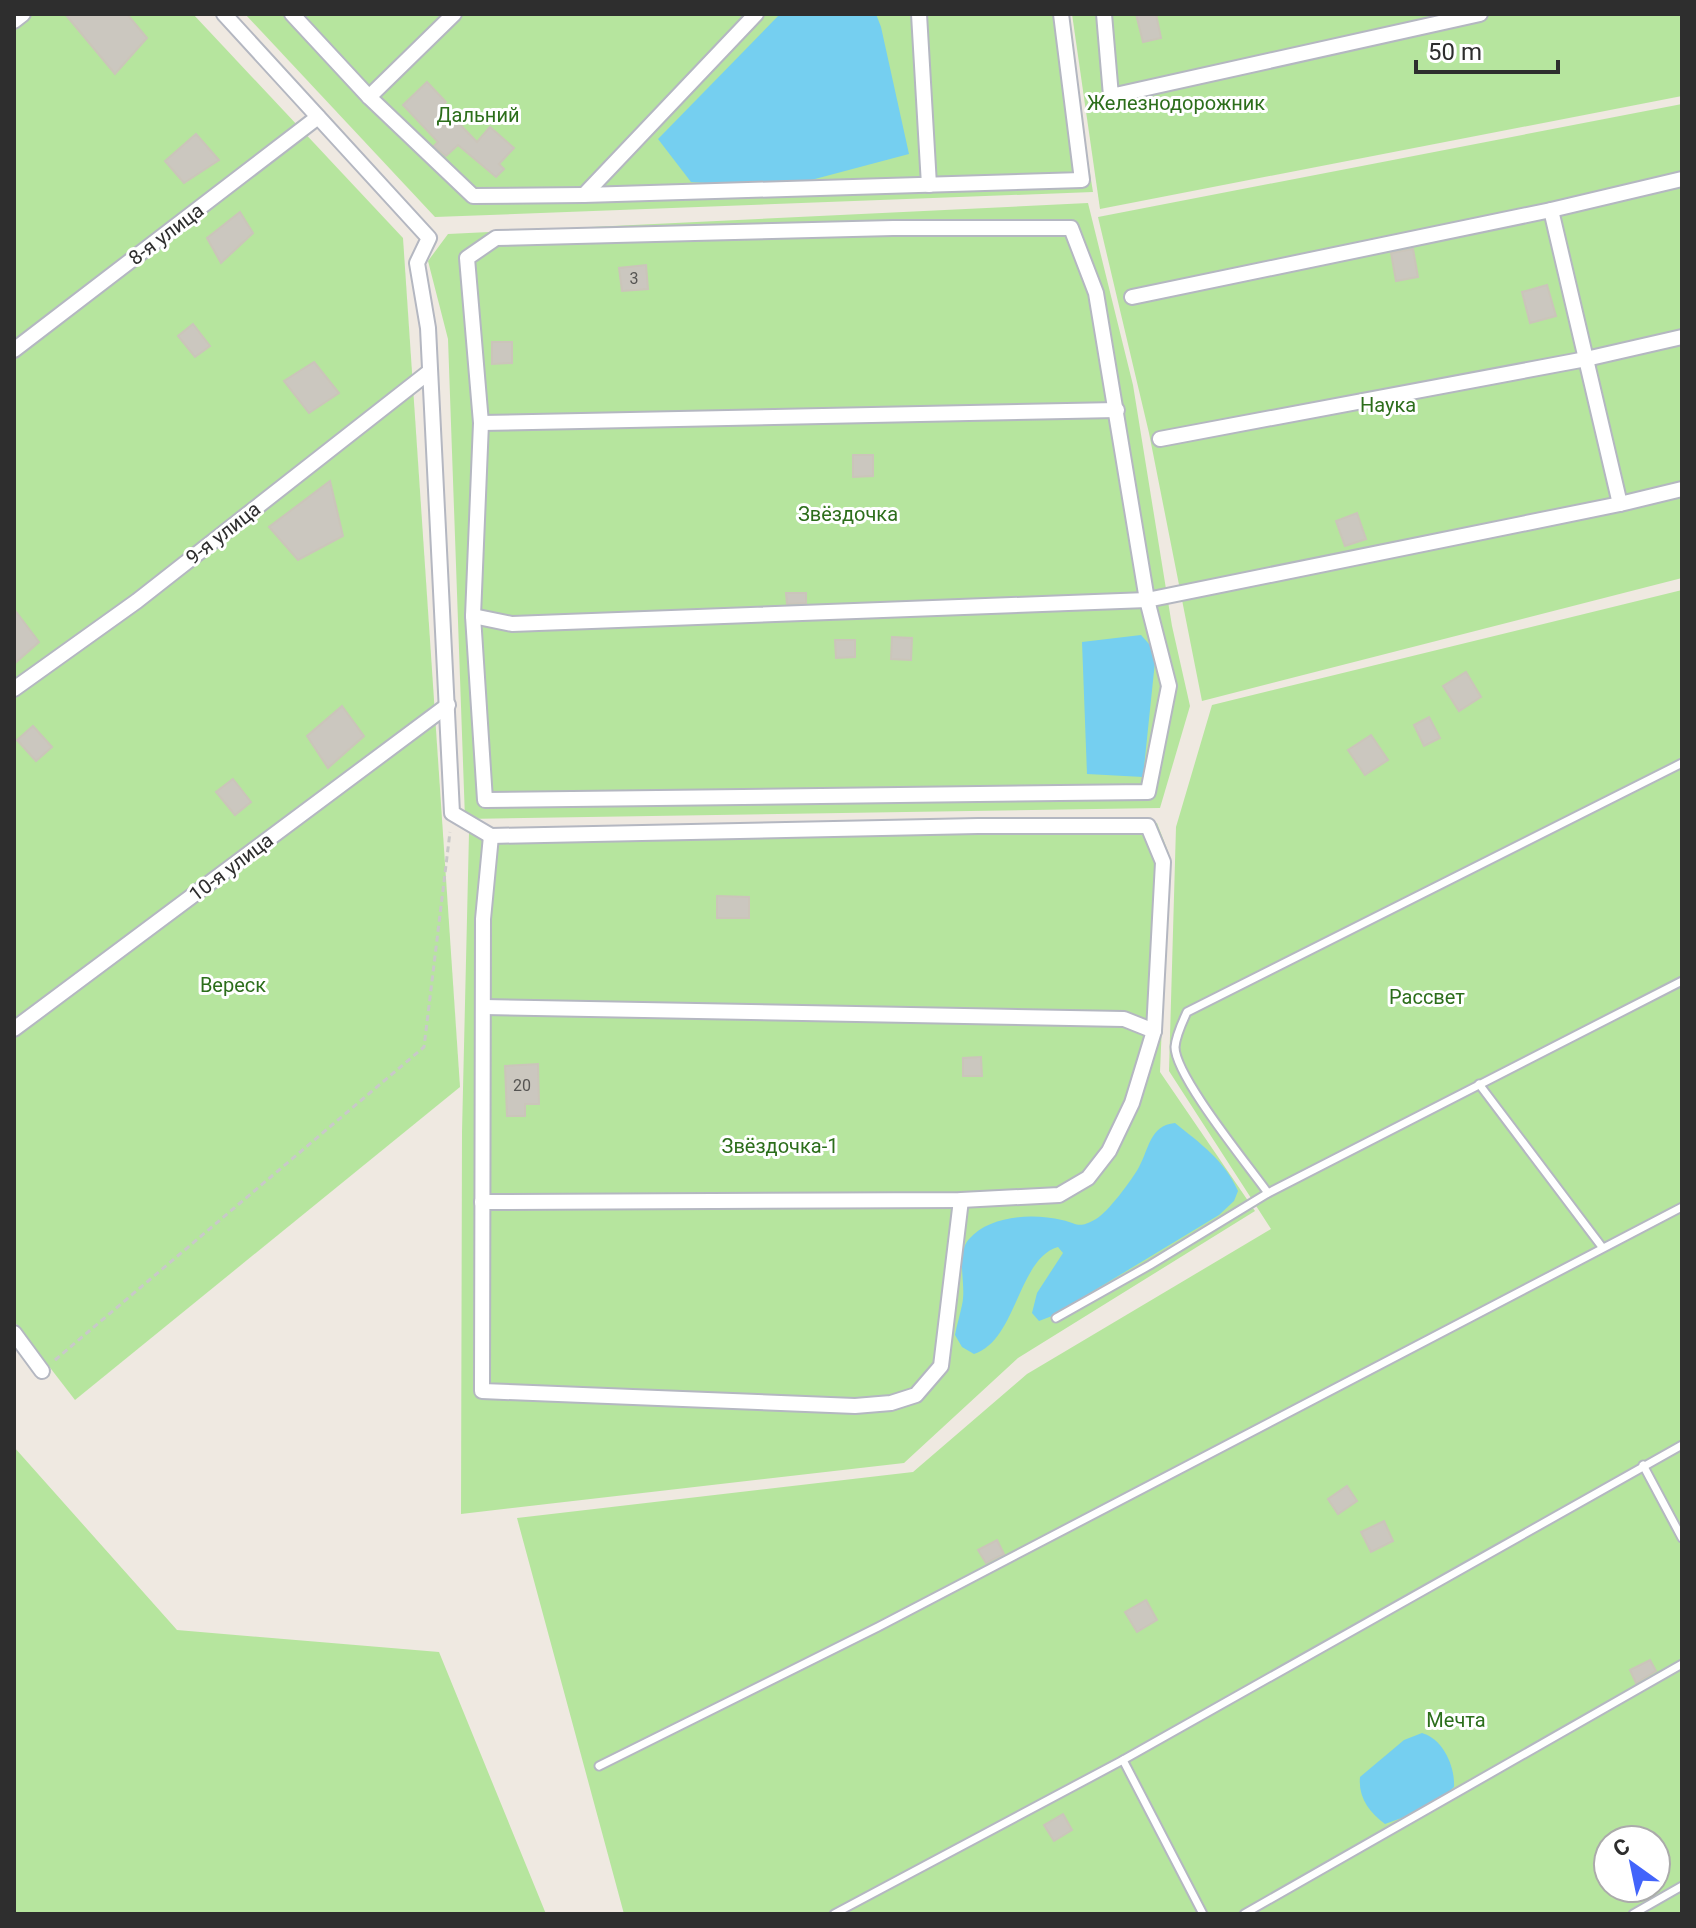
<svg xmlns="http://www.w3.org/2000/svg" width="1696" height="1928" viewBox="0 0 1696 1928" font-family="Roboto,sans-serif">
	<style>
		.green { fill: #b6e59e; fill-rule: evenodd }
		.water { fill: #75cff0 }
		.building { fill: #cbc7bf; stroke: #cbc5ba; stroke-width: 2 }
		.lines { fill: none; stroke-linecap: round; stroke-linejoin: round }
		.lane-casing { stroke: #b4b7c1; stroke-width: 11 }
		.street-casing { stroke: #b4b7c1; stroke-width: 18 }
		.path { stroke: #c9c9c9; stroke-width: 3; stroke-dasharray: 6 4; stroke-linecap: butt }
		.lane { stroke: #fff; stroke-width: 7 }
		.street { stroke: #fff; stroke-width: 14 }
		.labels { text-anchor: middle; stroke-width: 6; stroke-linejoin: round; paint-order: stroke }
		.number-label { font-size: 16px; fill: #555452 }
		.park-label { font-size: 20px; fill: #2c6e1b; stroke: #fff }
		.street-label { font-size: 20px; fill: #2e2e2e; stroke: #fff }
	</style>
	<rect width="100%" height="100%" fill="#efe9e1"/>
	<g class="green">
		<path d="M 14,14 L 193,14 L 403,238 L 460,1087 L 75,1400 L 14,1321 Z"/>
		<path d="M 245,14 L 1064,14 L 1093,192 L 435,217 Z"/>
		<path d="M 1072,14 L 1682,14 L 1682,96 L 1100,209 Z"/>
		<path d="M 1682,104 L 1682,578 L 1202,701 L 1149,433 L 1098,217 Z"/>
		<path d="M 1088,203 L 1133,385 L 1172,626 L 1190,706 L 1160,808 L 465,819 L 448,339 L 428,261 L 448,234 Z"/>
		<path d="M 1682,590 L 1682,1914 L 624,1914 L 517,1518 L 913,1472 L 1027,1374 L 1271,1229 L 1169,1071 L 1176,827 L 1212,705 ZM 1608,1840 L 1656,1840 L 1656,1888 L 1608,1888 Z"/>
		<path d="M 1157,823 L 1169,854 L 1160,1072 L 1255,1211 L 1018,1358 L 904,1463 L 461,1514 L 462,1132 L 469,833 Z"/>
		<path d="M 14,1447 L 177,1630 L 439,1652 L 546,1914 L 14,1914 Z"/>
	</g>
	<g class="water">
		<path d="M 780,14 L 876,14 L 881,27 L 909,154 L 781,188 L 691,182 L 658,139 Z"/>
		<path d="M 1141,635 L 1156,652 L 1143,777 L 1087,774 L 1082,642 Z"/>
		<path d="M 1175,1123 C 1200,1143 1225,1161 1238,1191 L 1234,1201 L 1219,1215 L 1052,1316 L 1039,1321 L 1032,1313 L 1037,1293 L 1063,1253 L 1058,1247 C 1018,1258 1017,1340 974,1354 L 962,1347 L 955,1335 C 957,1324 960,1315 962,1305 C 967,1285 955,1255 969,1239 C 990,1215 1033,1213 1062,1220 C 1079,1224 1078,1229 1096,1219 C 1107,1213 1132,1180 1139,1167 C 1149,1149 1150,1125 1175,1123 Z"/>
		<path d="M 1422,1733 C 1443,1739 1455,1766 1454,1787 C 1435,1806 1411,1815 1385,1824 C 1369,1812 1358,1797 1360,1777 L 1404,1740 Z"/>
	</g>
	<g class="building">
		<path d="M 65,14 L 127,14 L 147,38 L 115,74 Z"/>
		<path d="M 1136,14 L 1156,14 L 1161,38 L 1143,42 Z"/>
		<path d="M 427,82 L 446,102 L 442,106 L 477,142 L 490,127 L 514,148 L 499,164 L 504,169 L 496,177 L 458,145 L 446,156 L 434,146 L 438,142 L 403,105 Z"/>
		<path d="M 196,134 L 219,160 L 184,183 L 165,161 Z"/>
		<path d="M 240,212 L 253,233 L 221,263 L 207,238 Z"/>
		<path d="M 1413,249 L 1418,277 L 1396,281 L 1391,253 Z"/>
		<path d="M 646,265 L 648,289 L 622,291 L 619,268 Z"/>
		<path d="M 1547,285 L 1556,316 L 1530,323 L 1522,292 Z"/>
		<path d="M 193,324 L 210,346 L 195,357 L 178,336 Z"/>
		<path d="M 492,342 L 512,342 L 512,363 L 492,364 Z"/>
		<path d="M 314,362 L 339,393 L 309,413 L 284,381 Z"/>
		<path d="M 853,455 L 873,455 L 873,476 L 853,477 Z"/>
		<path d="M 330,481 L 343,536 L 298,560 L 269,527 Z"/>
		<path d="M 1357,513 L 1366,539 L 1345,546 L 1336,521 Z"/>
		<path d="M 786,593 L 806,593 L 806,603 L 787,604 Z"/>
		<path d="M 14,609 L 39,642 L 14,664 Z"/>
		<path d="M 892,637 L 912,638 L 911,660 L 891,659 Z"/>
		<path d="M 835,640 L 855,640 L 855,657 L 836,658 Z"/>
		<path d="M 1466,672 L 1481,697 L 1459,711 L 1443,686 Z"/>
		<path d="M 342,706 L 364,736 L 328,768 L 307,736 Z"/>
		<path d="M 1429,717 L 1440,738 L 1424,746 L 1414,725 Z"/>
		<path d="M 33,726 L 52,747 L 36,761 L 17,740 Z"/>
		<path d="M 1371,735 L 1388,760 L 1365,775 L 1348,750 Z"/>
		<path d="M 233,779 L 251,802 L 235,815 L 216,792 Z"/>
		<path d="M 717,896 L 749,897 L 749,918 L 717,918 Z"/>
		<path d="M 981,1057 L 982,1076 L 963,1076 L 963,1058 Z"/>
		<path d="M 538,1064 L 539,1104 L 525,1104 L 525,1116 L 507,1116 L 505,1066 Z"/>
		<path d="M 1347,1486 L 1357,1501 L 1338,1514 L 1328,1499 Z"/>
		<path d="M 1384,1521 L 1393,1541 L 1371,1552 L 1361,1532 Z"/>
		<path d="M 997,1540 L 1004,1554 L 986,1563 L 978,1550 Z"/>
		<path d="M 1146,1600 L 1157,1620 L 1137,1632 L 1125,1612 Z"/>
		<path d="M 1650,1660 L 1656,1671 L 1636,1683 L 1630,1670 Z"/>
		<path d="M 1063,1814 L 1072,1830 L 1054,1841 L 1044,1825 Z"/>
	</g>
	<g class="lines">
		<g class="lane-casing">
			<g id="lane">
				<path d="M 1479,1084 L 1602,1247"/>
				<path d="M 1268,1193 C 1248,1165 1175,1076 1175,1047 C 1176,1035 1182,1023 1187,1012 L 1682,763"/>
				<path d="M 1056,1318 L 1150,1265 L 1268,1193 L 1682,981"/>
				<path d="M 1643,1465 L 1682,1538"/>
				<path d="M 1123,1760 L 1203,1914"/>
				<path d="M 599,1766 L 878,1627 L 1682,1207"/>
				<path d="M 834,1914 L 1123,1760 L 1682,1445"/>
				<path d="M 1244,1914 L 1682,1664"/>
				<path d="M 1633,1914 L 1682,1886"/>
			</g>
		</g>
		<g class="street-casing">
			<g id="street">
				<path d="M 224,14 L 429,238 L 417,263 L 428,328 L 452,813 L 491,836 L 978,826 L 1148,826 L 1163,862 L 1154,1031 L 1132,1103 L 1109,1151 L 1088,1178 L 1059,1195 L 961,1200 L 482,1202"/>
				<path d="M 292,14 L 369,97 L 473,196 L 584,195 L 1082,180 L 1061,14"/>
				<path d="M 919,14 L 929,185"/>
				<path d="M 1104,14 L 1111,96 L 1480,14"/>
				<path d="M 14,21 L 23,14"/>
				<path d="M 369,97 L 454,14"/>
				<path d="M 584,195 L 756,14"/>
				<path d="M 1551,210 L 1620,504"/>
				<path d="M 893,228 L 1071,228 L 1096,293 L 1147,600 L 1169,686 L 1148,792 L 485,800 L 473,616 L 481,423 L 467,258 L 496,238 Z"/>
				<path d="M 1132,297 L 1551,210 L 1682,179"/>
				<path d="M 14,350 L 318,117"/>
				<path d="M 481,423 L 1117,410"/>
				<path d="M 1160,439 L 1586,359 L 1682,337"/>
				<path d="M 473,616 L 512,624 L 1147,600 L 1620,504 L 1682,489"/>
				<path d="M 14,689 L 137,601 L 429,372"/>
				<path d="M 491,836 L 483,919 L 482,1391 L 855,1406 L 891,1403 L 916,1395 L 941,1366 L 961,1200"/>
				<path d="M 484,1007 L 1124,1019 L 1154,1031"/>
				<path d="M 14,1029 L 448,705"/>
				<path d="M 14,1333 L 42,1371"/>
			</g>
		</g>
		<path class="path" d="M 55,1360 L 424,1047 L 450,832"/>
		<use href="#lane" class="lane"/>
		<use href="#street" class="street"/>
	</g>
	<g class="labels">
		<g class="number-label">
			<text x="634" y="284">3</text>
			<text x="522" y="1091">20</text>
		</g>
		<g class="park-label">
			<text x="1176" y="110">Железнодорожник</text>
			<text x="478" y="122">Дальний</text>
			<text x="1388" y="412">Наука</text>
			<text x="848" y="521">Звёздочка</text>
			<text x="233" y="992">Вереск</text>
			<text x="1427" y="1004">Рассвет</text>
			<text x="780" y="1153">Звёздочка-1</text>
			<text x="1456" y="1727">Мечта</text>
		</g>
		<g class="street-label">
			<text transform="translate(166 234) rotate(-37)" y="7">8-я улица</text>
			<text transform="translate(223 533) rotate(-38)" y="7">9-я улица</text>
			<text transform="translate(231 867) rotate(-37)" y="7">10-я улица</text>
		</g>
	</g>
	<rect width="1696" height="1928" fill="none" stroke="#2e2e2e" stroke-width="32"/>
	<g transform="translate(1632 1864) rotate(327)"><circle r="38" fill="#ffffff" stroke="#ababab" stroke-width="2"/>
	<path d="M0-6L14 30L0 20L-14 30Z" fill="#4264fb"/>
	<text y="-12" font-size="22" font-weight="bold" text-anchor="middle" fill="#2e2e2e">С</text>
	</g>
	<path d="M1416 60v12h142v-12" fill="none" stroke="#2e2e2e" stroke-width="4"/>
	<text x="1428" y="60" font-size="24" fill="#2e2e2e" stroke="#ffffff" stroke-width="6" paint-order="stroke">50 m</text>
</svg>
